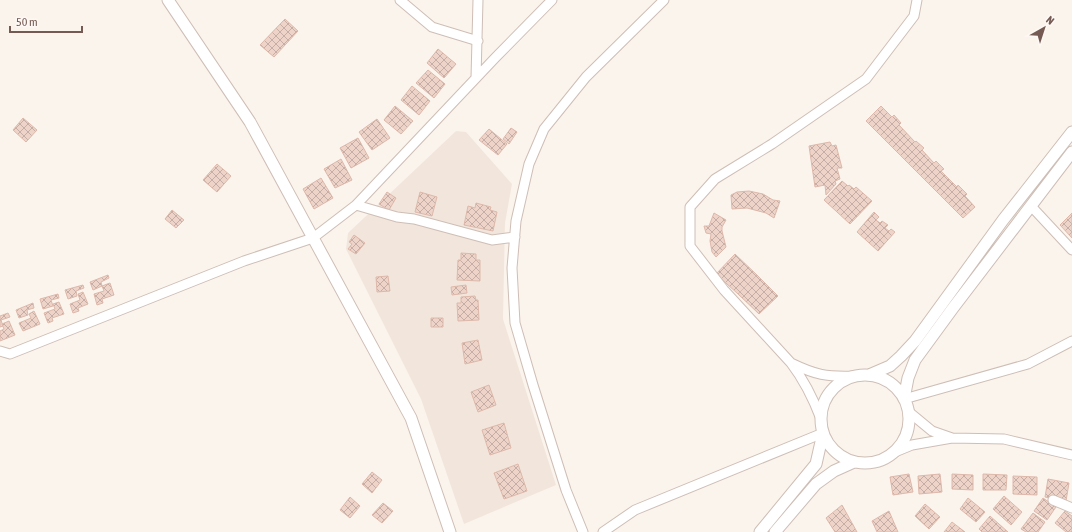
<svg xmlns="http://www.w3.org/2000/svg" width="1072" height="532" font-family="'Asap Condensed',sans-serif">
<defs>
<pattern id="building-cross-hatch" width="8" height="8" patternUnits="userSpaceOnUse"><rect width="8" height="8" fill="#edd3c8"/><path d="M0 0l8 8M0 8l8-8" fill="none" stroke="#c5aea5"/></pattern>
</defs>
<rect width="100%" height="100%" fill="#fbf4ed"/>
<path fill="#f2e6dc" d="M456,131L466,132L512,184L505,223L503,319L556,485L464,524L421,399L346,249L348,233Z"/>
<path fill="url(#building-cross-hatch)" stroke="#deb8aa" d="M285,19L298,31L274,57L260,45Z
M438,49L456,64L444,78L427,63Z
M428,70L445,84L434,98L416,83Z
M412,86L430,101L419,115L401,100Z
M395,106L413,121L401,134L384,120Z
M881,106L892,117L894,115L901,123L899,125L915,142L916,141L924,148L922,150L934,163L936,161L944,169L941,171L957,187L958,185L967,194L965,196L975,207L963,218L866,121Z
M23,118L37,130L26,142L13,130Z
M377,119L390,138L372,150L359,132Z
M511,128L517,132L509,144L503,139Z
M489,129L507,144L498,155L479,140Z
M358,138L369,158L351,168L340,148Z
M830,142L832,146L836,145L842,168H837L840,179L835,181L836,184L826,195L825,185L815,187L809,146Z
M341,159L352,180L335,188L324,169Z
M217,164L231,176L217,192L203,180Z
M321,178L333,198L314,209L303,189Z
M842,181L848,186L849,185L854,189L856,187L872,201L850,224L824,200Z
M749,191L763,194L773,200L780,201L774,218L766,213L747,208L732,209L731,195L737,192Z
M387,192L396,198L389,210L379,204Z
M420,192L437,197L432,216L415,212Z
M476,203L491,207L490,210L497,212L493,231L464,225L468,206L475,208Z
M172,210L184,220L176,228L165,219Z
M874,212L879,217L876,220L880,223L882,221L888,225L885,228L889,231L891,229L895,232L878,251L857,232Z
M714,213L726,220L722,227V231L726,247L716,257L712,252L710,241L711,234L706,233L704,226H709Z
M1072,213V238L1060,225Z
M354,235L365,243L356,254L348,249L352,244L349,242Z
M461,253L476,254V260H480V281L457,280L458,260H461Z
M735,254L757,275L738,294L716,274Z
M108,275L109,278L101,282L102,286L93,290L90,282Z
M757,275L778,296L759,314L738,294Z
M388,276L390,291L377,292L376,277Z
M110,283L114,295L102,299L103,303L97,305L94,294L104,291L102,286Z
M83,285L84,288L76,291L77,296L68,299L65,290Z
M466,285L467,293L452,295L451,287Z
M83,292L88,304L78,308L79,311L73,313L70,304L80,300L78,294Z
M58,294L59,298L51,300L53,306L43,309L40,299Z
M475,296L476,300H478L479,320L458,321L457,303H461V297Z
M59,302L64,314L52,318L53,321L48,323L44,313L55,309L53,304Z
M33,303L34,308L27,310L28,315L19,318L16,310Z
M34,311L40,324L23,331L19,323L31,318L29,314Z
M8,313L10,317L1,320L3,326L0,327V316Z
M431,318H443V327H431Z
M9,321L15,335L0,341V331L4,329L2,324Z
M478,340L482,360L465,364L462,343Z
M489,385L496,405L478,412L471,392Z
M504,423L511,448L490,455L482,430Z
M518,464L527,491L504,499L494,473Z
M372,472L382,480L372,493L362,484Z
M909,474L913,492L893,495L890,477Z
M940,474L942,492L919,494L918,476Z
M952,474L973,475V490L952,489Z
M983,474L1007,475L1006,490H983Z
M1013,476L1037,477V495L1013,494Z
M1048,479L1069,483L1066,501L1045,497Z
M1004,496L1022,512L1011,525L993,509Z
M350,497L360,506L350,518L340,510Z
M968,498L985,512L976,522L960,509Z
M1043,498L1056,507L1047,520L1034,511Z
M383,503L393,511L382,523L372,515Z
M925,504L940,517L929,529L915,516Z
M842,505L857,532H835L826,518Z
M889,511L898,532H877L872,521Z
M1065,511L1072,516V531L1071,532H1066L1055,523Z
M1033,513L1045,522L1038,532H1026L1021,529Z
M990,516L1008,532H982L979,529Z
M952,522L965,532H944Z"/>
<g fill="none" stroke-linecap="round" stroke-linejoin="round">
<g stroke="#cebeb6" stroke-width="11">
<path id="minor" d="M400,0L432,27L478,41
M476,78L478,0
M356,205L397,217L414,219L492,240L515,237
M1031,206L1072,250
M0,351L10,354L244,261L313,238L356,205L495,58L552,0
M791,363L724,290L690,246V207L715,179L772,144L866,79L914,16L917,0
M904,399L1028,364L1072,341
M821,419C813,398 804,380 791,363C816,375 826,377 854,376
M952,438L1004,439L1072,455
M895,452L912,445L952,438L932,431L909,412
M1053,500L1072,508
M583,532L566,490L533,385L515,323L512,268L516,221L529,164L544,129L586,77L664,0
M603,532L635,510L823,433"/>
</g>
<g stroke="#cebeb6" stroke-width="13">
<path id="tertiary" d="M168,0L250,122L411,418L450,532
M869,375L890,366L901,356L915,341L1003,220L1072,132
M821 419a44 44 0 1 1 88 0a44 44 0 1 1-88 0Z
M904,399L908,378L915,360L953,308L1072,152
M760,532L816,464L823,433
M775,532L816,484L834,471L854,462"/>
</g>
<use href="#minor" stroke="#fff" stroke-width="9"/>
<use href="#tertiary" stroke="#fff" stroke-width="11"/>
</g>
<g transform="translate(1044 28) rotate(39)" stroke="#fdf8f4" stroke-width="3" paint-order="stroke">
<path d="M0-3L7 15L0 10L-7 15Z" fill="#745a52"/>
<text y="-6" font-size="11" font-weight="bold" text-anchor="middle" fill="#745a52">N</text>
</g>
<path d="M10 26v6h72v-6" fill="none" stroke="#745a52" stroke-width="2"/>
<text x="16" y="26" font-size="12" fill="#745a52" stroke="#fdf8f4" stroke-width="3" paint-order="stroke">50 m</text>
</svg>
